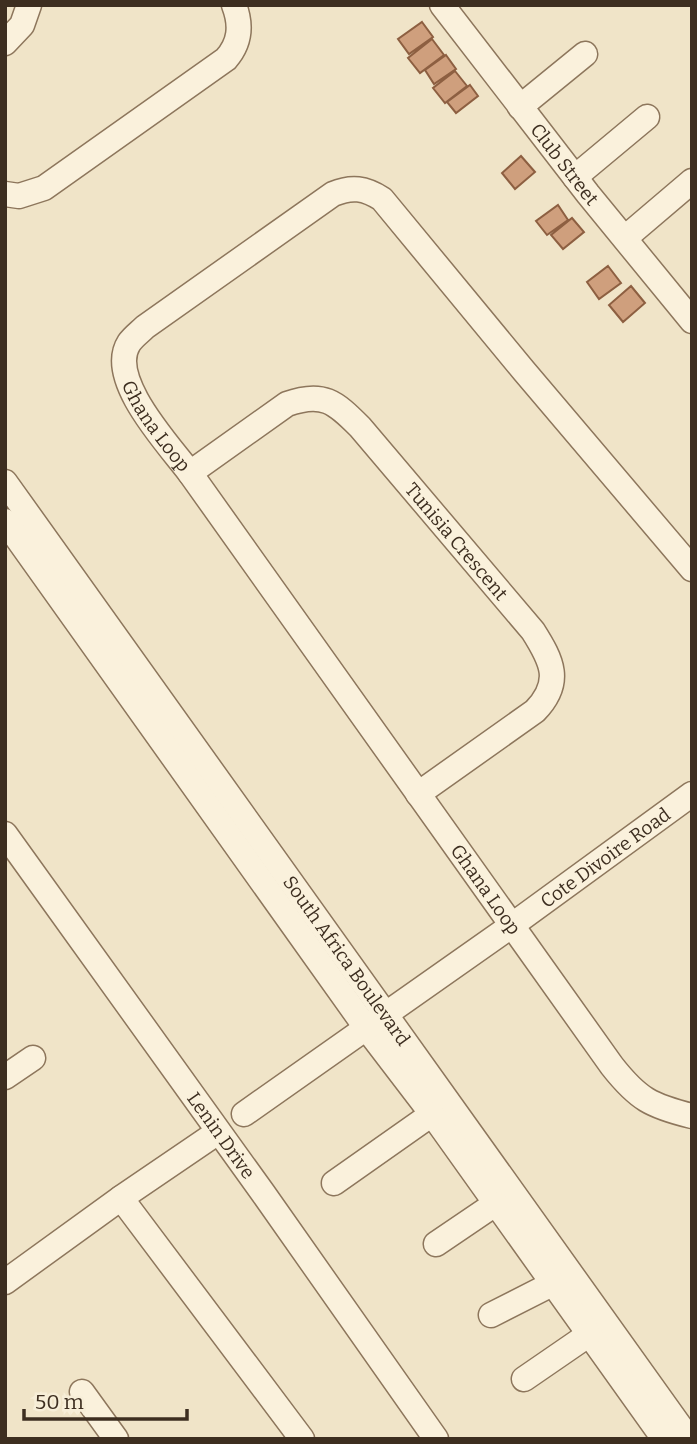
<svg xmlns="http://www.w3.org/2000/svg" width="697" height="1444" font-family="Bitter,serif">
<rect width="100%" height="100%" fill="#f0e4c8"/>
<path fill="#cf9f7d" stroke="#8d5f41" stroke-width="2" d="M422,22L433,37L409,54L398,39Z
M432,39L444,55L420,73L408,58Z
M446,55L456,69L434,84L425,70Z
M455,71L467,86L445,103L433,88Z
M470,85L478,96L456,113L447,102Z
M521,156L535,172L515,189L502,173Z
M558,205L568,220L547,235L536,221Z
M572,218L584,232L563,249L551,235Z
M608,266L621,283L599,299L587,282Z
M631,286L645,303L623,322L609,305Z"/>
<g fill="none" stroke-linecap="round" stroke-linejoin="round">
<g stroke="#8d765c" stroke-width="27">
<g id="minor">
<path id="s1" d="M442,5L588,194L692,321"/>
<path d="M5,43L22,25L29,5"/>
<path d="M520,107L585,54"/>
<path d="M575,177L647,117"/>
<path d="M5,194L19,196L44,188L226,59C240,43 242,26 234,5"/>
<path d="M625,238L692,181"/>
<path id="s2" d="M190,473L287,404C323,391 335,402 360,427L533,631C552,661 563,682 535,711L418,794"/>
<path id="s3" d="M5,482L689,1439"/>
<path d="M5,521L367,1029L432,1114L664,1439"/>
<path id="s4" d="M692,569L524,371L382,199C365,188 352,186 333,194L145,327C140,332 133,337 129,343C106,379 170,446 190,473L612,1066C638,1099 651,1106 692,1116"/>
<path id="s5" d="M5,834L263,1193L436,1439"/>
<path d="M5,1077L33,1058"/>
<path id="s6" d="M244,1114L511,926L692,794"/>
<path d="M334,1183L432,1114"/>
<path d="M121,1198L302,1439"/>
<path d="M436,1244L495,1204"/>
<path d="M5,1282L121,1198L218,1132"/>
<path d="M491,1315L552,1284"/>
<path d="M524,1379L588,1335"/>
<path d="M82,1392L116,1439"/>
</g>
</g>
<use href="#minor" stroke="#faf1dc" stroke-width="24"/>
</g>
<g text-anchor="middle" stroke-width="6" stroke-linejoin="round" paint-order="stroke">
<g font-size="19" fill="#3d2e20" stroke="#f7eed8">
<text dy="7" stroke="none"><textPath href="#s1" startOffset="201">Club Street</textPath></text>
<text dy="7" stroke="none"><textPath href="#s4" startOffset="880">Ghana Loop</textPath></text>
<text dy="7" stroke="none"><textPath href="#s2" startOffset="352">Tunisia Crescent</textPath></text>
<text dy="7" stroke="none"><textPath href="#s6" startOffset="443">Cote Divoire Road</textPath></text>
<text dy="7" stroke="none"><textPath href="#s4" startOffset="1449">Ghana Loop</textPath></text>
<text dy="7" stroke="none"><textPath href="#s3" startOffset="588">South Africa Boulevard</textPath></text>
<text dy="7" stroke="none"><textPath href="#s5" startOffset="371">Lenin Drive</textPath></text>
</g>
</g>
<rect width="697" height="1444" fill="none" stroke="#3d2e20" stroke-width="14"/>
<path d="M24 1409v10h163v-10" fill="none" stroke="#3d2e20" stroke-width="3.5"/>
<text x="35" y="1409" font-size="21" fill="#3d2e20" stroke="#f7eed8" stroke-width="5" paint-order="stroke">50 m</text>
</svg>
